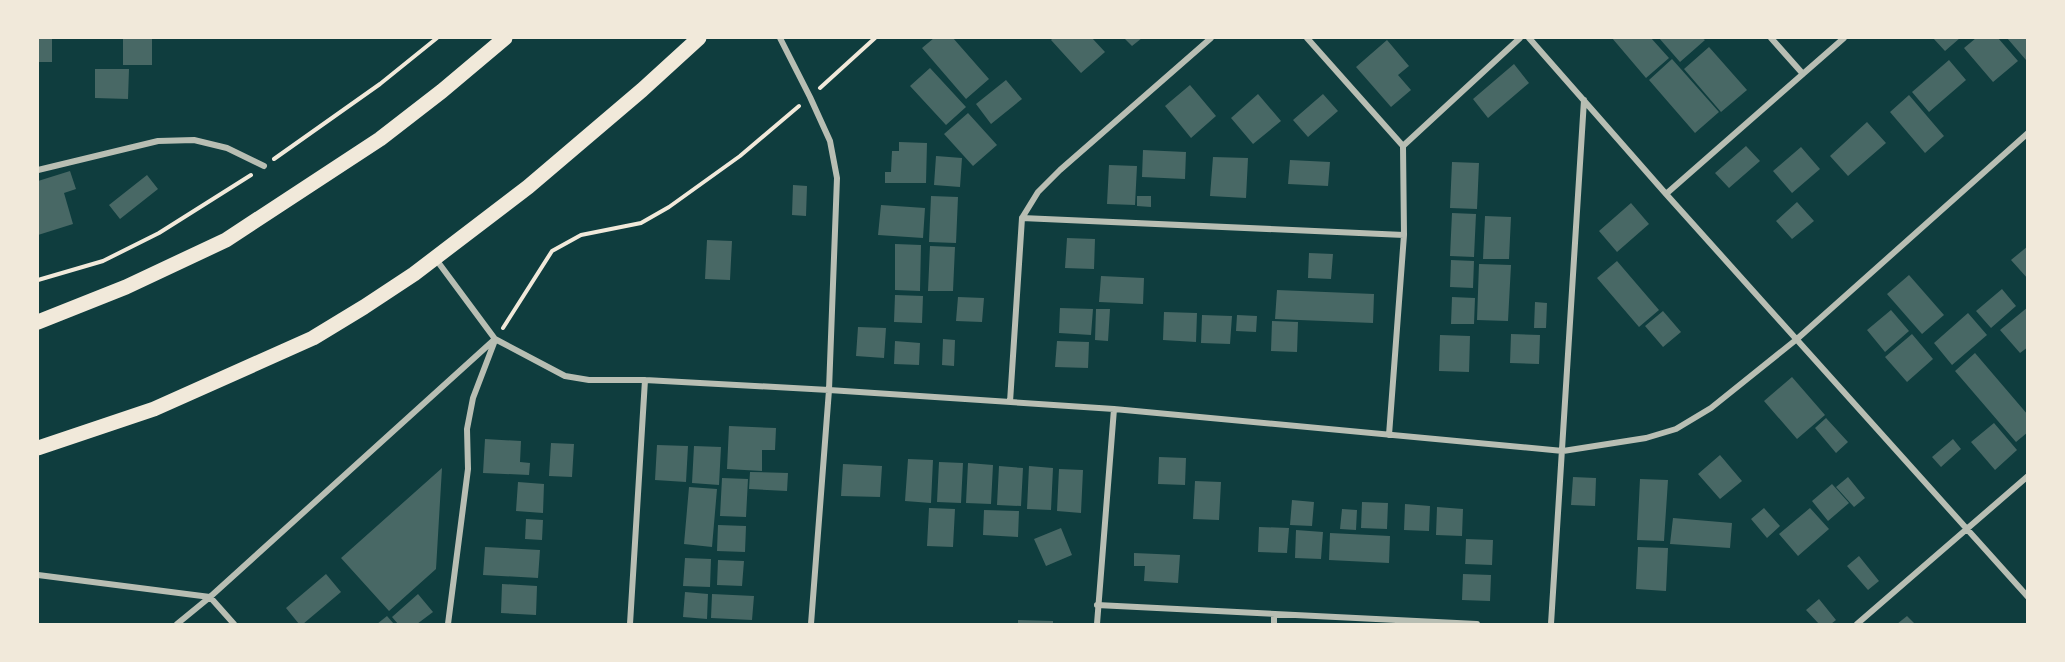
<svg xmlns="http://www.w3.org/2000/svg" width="2065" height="662" font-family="Commissioner,sans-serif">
<rect width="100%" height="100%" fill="#0f3d3e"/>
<path fill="#486865" d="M38,38H52V62H38Z
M123,38H152V65H123Z
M934,38H953L989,79L966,99L922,48Z
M1053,38H1092L1105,52L1081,73L1051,40Z
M1124,38H1142L1132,46Z
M1612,38H1651L1669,58L1646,78Z
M1659,38H1702L1705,40L1680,62Z
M1933,38H1960L1945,51Z
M1976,38H1998L2018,61L1993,82L1964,48Z
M2007,38H2028V59L2026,60Z
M1387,40L1409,66L1398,75L1411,90L1391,107L1356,67Z
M1709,47L1747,90L1721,112L1684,69Z
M1672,59L1719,112L1695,133L1649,80Z
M1949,60L1966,80L1929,112L1912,92Z
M1514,64L1529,83L1488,118L1473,99Z
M930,68L966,107L946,125L910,86Z
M95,69H129L128,99L95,98Z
M1006,80L1022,99L991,124L976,104Z
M1190,85L1216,116L1191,138L1165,106Z
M1258,94L1281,121L1253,144L1231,118Z
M1323,94L1338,111L1308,137L1293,120Z
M1909,95L1944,136L1925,153L1890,112Z
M968,113L997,145L973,166L944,134Z
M1867,122L1886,143L1848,176L1830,156Z
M899,142L927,143L926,183H885V172H891L892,151H899Z
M1746,146L1760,161L1729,188L1715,173Z
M1801,147L1820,169L1792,193L1773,171Z
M1143,150L1186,152L1185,179L1142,177Z
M936,156L962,158L960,187L934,185Z
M1213,157L1248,158L1246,198L1210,196Z
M1290,160L1330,162L1328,186L1288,184Z
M1452,162L1479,163L1477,209L1450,208Z
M1109,165L1137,166L1135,205L1107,204Z
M70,171L76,189L64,193L73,224L38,235V181Z
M147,175L158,189L120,219L109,205Z
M793,185L807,186L806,216L792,215Z
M931,196L958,197L956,243L929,242Z
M1137,196H1151V207L1137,206Z
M1797,202L1814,221L1792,239L1776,221Z
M1631,203L1649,224L1617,252L1599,231Z
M881,205L925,208L923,238L878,235Z
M1452,213L1476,214L1474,257L1450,256Z
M1485,216L1511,217L1509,259H1483Z
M1067,238L1095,239L1094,269L1065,268Z
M707,240L732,241L730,280L705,279Z
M895,244L921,245L920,291L895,290Z
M930,246L955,247L953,291H928Z
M2028,246V279L2011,260Z
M1309,253L1333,254L1331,279L1308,278Z
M1451,260L1474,261L1473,288L1450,287Z
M1617,261L1659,310L1639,327L1597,278Z
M1479,264L1511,265L1508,321L1477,320Z
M1909,275L1944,315L1922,334L1887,294Z
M1101,276L1144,278L1143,304L1099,302Z
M2002,289L2016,306L1991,328L1976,311Z
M1277,290L1374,294L1373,323L1275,319Z
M895,295L923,296L922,323L894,322Z
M958,297L984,298L982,322L956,321Z
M1452,297L1475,298L1474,324H1451Z
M1535,302L1547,303L1546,328H1534Z
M2028,307V347L2020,353L2000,330Z
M1060,308L1093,309L1091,335L1059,333Z
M1096,309H1110L1108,341L1095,340Z
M1891,310L1909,331L1885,352L1867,330Z
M1663,311L1681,332L1663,347L1645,326Z
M1164,312L1197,313L1196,342L1163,340Z
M1968,313L1987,335L1952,365L1934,343Z
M1202,315L1232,316L1230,344L1201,343Z
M1237,315L1257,316L1256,332L1236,331Z
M1272,321L1298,322L1297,352L1271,351Z
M858,327L886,328L884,358L856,356Z
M1511,334L1540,335L1539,364L1510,363Z
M1912,334L1933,359L1907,382L1885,357Z
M1440,335L1470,336L1469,372L1439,371Z
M943,339L955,340L954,366L942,365Z
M895,341L920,343L919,365L894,364Z
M1057,341L1089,342L1088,368L1055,367Z
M1975,353L2028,415V432L2016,442L1955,371Z
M1792,377L1825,415L1797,439L1764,401Z
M1826,418L1848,442L1836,453L1815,428Z
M1994,423L2017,450L1995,470L1971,442Z
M729,426L776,428L775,450H762V471L727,469Z
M485,439L521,441L520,462L530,463L529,475L483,473Z
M1953,439L1961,449L1941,467L1932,457Z
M551,443L574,444L572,477L549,476Z
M657,445L688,446L686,482L655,480Z
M694,446L721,447L719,485L692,483Z
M1720,455L1742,481L1720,499L1698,474Z
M1159,457L1186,458L1185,485L1158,484Z
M908,459L933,460L931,503L905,501Z
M939,462L963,463L961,503L937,502Z
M968,463L993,465L991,504L966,503Z
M843,464L882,466L880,497L841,496Z
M999,466L1023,468L1021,506L997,505Z
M1029,466L1053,468L1051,510L1027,509Z
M442,468L436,569L389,611L341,558Z
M1059,469L1083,470L1081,513L1057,511Z
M750,472L788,473L787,491L749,489Z
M1573,477L1596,478L1595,506L1571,505Z
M1848,477L1865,498L1854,507L1836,487Z
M722,478L748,479L746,517L720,516Z
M1640,479L1668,480L1664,541L1637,540Z
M1195,481L1221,482L1219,520L1193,519Z
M518,482L544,484L543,513L516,511Z
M1832,484L1849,503L1828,521L1812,501Z
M689,487L717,489L712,547L684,544Z
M1292,500L1314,502L1312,526L1290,525Z
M1362,502L1388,503L1387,529L1361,528Z
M1405,504L1430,506L1429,531L1404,530Z
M1437,507L1463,509L1462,536L1436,535Z
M929,508L955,509L953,547L927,546Z
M1764,508L1780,526L1767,538L1751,519Z
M1810,508L1829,529L1798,556L1779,534Z
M1342,509L1357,510L1356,530L1340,529Z
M984,510L1019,511L1018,537L983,535Z
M1673,518L1732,523L1730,548L1670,544Z
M526,519L543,520L542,540L525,539Z
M718,525L746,526L745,552L717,551Z
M1259,527L1289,528L1287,553L1258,552Z
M1061,528L1072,555L1046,566L1034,539Z
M1296,530L1323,532L1321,559L1295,558Z
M1330,533L1390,536L1389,563L1329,560Z
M1466,539L1493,540L1492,565L1465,564Z
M485,547L540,550L538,578L483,575Z
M1638,547L1668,548L1666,591L1636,589Z
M1134,553L1180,555L1178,583L1144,581L1145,566H1134Z
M1859,556L1879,581L1868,590L1847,566Z
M685,558L711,559L710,587L683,586Z
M718,560L744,561L742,586L717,585Z
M326,574L341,592L303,624H299L286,608Z
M1463,574L1491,575L1490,601L1462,600Z
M502,584L537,586L536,615L501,613Z
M685,592L708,594L707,619L683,617Z
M418,594L433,612L417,624H398L392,617Z
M712,594L754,596L752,620L711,618Z
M1819,599L1836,620L1831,624H1819L1806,610Z
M387,616L394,624H377Z
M1907,616L1915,624H1897Z
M1018,620L1053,621V624H1018Z"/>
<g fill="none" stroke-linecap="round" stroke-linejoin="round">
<path stroke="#f1e9da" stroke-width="4" d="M820,88L875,38
M274,159L380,84L437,38
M38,280L103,261L159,233L251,175
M503,328L552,251L581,235L641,223L669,207L740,156L799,106"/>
<path stroke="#b8beb3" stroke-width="6" d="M780,38L810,97L830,141L837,178L829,390L811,624
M1307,38L1403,146
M1529,38L1666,194L2028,597
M1771,38L1803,74
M38,170L158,141L194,140L227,148L264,166
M1666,194L1844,38
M1022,218L1404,235
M435,258L495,339L565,376L589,380H645L829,390L1114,409L1563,451L1646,438L1676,429L1711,408L1797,339L2028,133
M1010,402L1022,218L1038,192L1060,170L1211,38
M1389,435L1404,235L1403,146L1520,38
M38,575L210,597L234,624
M1097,605L1477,624
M177,624L210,597L495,339
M448,624L468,469L467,429L473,398L494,343
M630,624L645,380
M1097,624L1114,409
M1274,624V614
M1551,624L1584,100
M1857,624L2028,476"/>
<path stroke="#f1e9da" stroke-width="15" d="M38,322L126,287L226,240L380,139L442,91L505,38
M38,448L154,409L313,338L364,307L414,274L528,187L642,90L699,38"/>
</g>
<rect width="2065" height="662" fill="none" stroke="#f1e9da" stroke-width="78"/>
</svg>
